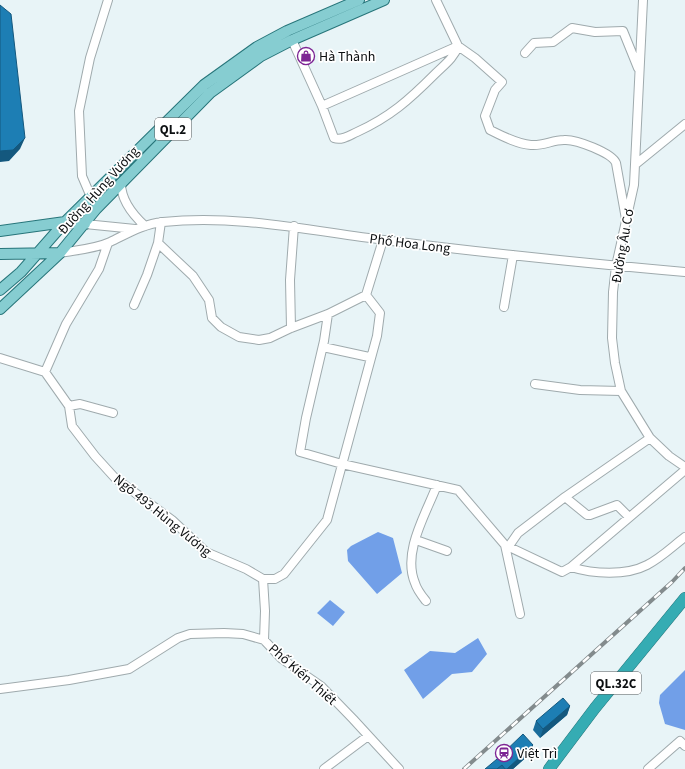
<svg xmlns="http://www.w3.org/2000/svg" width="685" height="769" font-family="'Source Sans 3',sans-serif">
<rect width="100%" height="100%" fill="#e8f4f7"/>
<path fill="#719fe8" d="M378,532L393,538L402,573L377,594L348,561L347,550L351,546Z
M330,600L345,612L333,626L317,613Z
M478,638L487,654L472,672L452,674L423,699L404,670L430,651L455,653Z
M685,670V730L665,724L659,703L660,695Z"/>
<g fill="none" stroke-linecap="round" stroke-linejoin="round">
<g stroke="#9faaad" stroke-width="10">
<path id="minor" d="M643,0L634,185L616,266L613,292L612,338L615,363L621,391L650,438L669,456L685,467
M292,40L322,106L458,46L475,58L502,82L495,90L485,116L490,130C502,136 517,144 531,145C544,146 552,140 564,140C576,139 612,153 616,163L626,219
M525,53L534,43L553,42L572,28L595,32L623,31L638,68
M322,106L334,138C342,141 350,135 357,132C390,117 409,100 435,74C444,65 454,58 458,46L436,0
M636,164L685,124
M121,183C121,200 133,215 145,226
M91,197L82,176L79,111L90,58L108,0
M161,222L158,243L193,276L209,300L212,318L221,327L239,337L259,340L270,338L291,328L328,314L366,295L383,240
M85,224L135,229
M60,253C76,250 95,249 110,242C127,234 143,224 163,222C237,214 311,231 384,240C484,253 585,263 685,272
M134,305L147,275L158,243
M504,307L513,255
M328,314L324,341L306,418L300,452L342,464L458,490L505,545L562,572L571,567L685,470
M291,328L290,280L294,226
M323,347L369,357
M0,358L45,372L69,406L72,426L95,456L115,478L172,520L206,552L246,569L263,579H275L284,574L327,520L377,336L380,313L366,295
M45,372L66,324L99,269L108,243
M535,384L580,390L621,391
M69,406L80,404L113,413
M565,497L587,515H590L617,505L629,517
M416,540L447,551
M505,545L520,614
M509,546L518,533L565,497L650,438
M571,567C593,574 626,576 647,565C661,558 673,546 685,537
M263,579L265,611L264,640
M426,601C422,596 417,590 415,583C402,552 426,514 437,485
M0,689L69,680L129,669L178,638L190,634L224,633L243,634L264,640L282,659L321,686L353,719L399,769
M324,769L368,736
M648,769L680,741L685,746"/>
</g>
<g stroke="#27757a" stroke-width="12">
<path id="major" d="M0,231L65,222L85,224
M0,254L60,253
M0,290L21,272L65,222L204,85L257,47L287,31L359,0
M0,309L60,253L96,209L210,93L261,56L292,40L384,0"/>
</g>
<g stroke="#27757a" stroke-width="12">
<path id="highway" d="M549,769L595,708L685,598"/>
</g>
<use href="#minor" stroke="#fff" stroke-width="8"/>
<use href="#major" stroke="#86cdd1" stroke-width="10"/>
<use href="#highway" stroke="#35acb3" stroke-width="11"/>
<g stroke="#838b8d" stroke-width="4">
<path id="rail" d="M464,769L672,582L685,568"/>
</g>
<use href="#rail" stroke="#fff" stroke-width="2.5" stroke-dasharray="8" stroke-linecap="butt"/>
</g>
<path fill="#196c9b" d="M570,706L567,715L540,738L533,730L536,721Z
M533,745L530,754L513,769H485Z"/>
<path fill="#14587e" d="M25,138L20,149L9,161L0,162V151Z
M570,706L567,715L540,738L543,729Z
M533,745L530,754L513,769H507Z"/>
<path fill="#1d7eb4" stroke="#14587e" d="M0,5L11,14L25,138L13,150L0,151Z
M563,698L570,706L543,729L536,721Z
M523,734L533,745L507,769H505L502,765L497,769H485L497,759Z"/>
<defs>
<g id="shop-ring" transform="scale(0.9)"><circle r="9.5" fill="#fff" stroke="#7d2594" stroke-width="1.5"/><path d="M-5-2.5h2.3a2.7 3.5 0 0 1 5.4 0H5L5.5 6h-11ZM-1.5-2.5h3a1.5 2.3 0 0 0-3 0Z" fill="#7d2594"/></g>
<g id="station-ring" transform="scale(0.9)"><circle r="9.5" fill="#fff" stroke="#7d2594" stroke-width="1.5"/><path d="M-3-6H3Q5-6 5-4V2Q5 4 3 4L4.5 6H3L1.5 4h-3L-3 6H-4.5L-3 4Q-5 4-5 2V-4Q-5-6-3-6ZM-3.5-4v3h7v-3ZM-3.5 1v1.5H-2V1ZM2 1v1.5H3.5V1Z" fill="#7d2594"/></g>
</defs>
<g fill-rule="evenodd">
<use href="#shop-ring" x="306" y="56"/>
<use href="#station-ring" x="504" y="753"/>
</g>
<g text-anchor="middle" stroke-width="3.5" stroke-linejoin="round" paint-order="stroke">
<g fill="#fff" stroke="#555758" stroke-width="1">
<rect x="155" y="118" width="36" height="22" rx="3"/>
<rect x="591" y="672" width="50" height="22" rx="3"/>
</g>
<g font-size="13" font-weight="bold" fill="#0c0f11">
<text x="173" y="134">QL.2</text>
<text x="616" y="688">QL.32C</text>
</g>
<g font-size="14" fill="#0c0f11" stroke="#fff" text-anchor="start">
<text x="319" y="61">Hà Thành</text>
<text x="517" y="758">Việt Trì</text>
</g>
<g font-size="14" fill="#0c0f11" stroke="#fff">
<text transform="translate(98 190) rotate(-48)" y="5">Đường Hùng Vương</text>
<text transform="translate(410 243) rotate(7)" y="5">Phố Hoa Long</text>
<text transform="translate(622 246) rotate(-80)" y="5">Đường Âu Cơ</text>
<text transform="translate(163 515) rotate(39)" y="5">Ngõ 493 Hùng Vương</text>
<text transform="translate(303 674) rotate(41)" y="5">Phố Kiến Thiết</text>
</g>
</g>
</svg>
